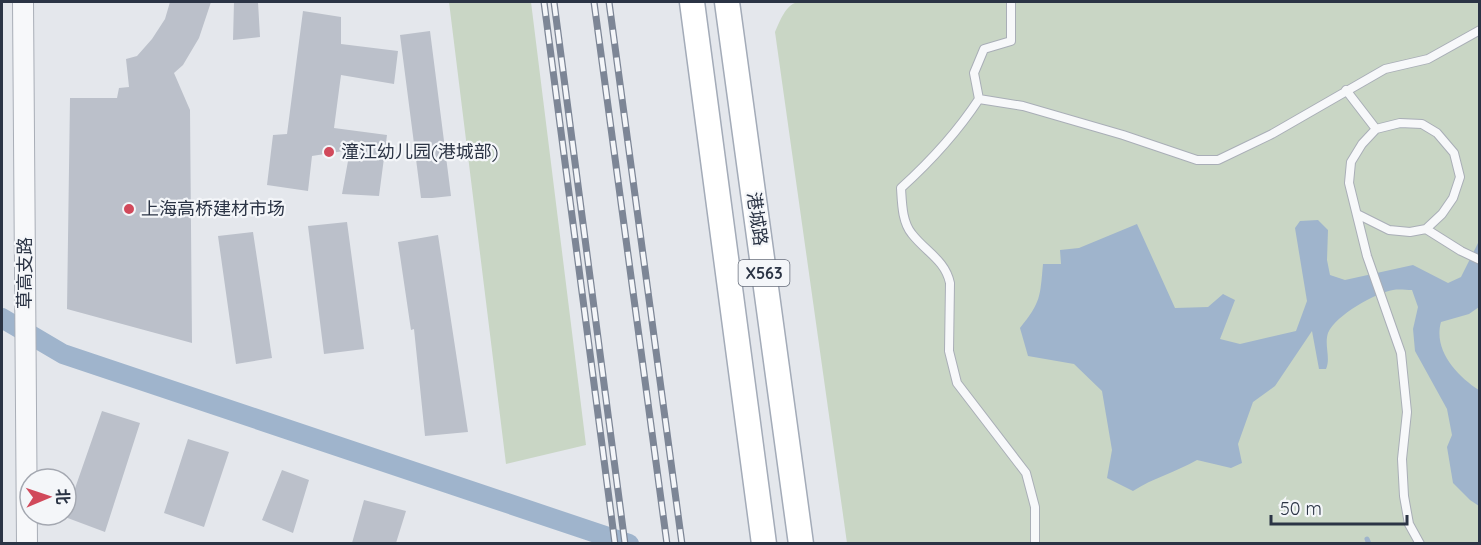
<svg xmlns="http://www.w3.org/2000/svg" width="1481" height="545" font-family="Quicksand,'Noto Sans SC',sans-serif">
<rect width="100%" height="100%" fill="#e4e7ec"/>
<path fill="#c9d6c5" d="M449,2H531L586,445L506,464Z
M797,2H1479V543H847L775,32C780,21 785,6 797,2Z"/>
<path fill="#9fb4cc" d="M1318,220L1328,230L1327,260L1330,275L1345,280L1413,265L1448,283L1461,277L1479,241V307L1469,314L1441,322C1433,350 1457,376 1479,390V506L1470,500L1453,483L1447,447L1452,435L1447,409L1415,351L1413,329L1418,307L1412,290C1406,290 1399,289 1393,290C1375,293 1336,315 1328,333C1324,345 1331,358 1326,369H1319L1312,331L1275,386L1253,402L1238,444L1242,463L1231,468L1197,460C1176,472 1153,478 1133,491L1107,478L1112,450L1102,391L1074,364L1028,356L1020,328C1041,302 1040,297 1043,264H1061L1060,250L1079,248L1137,224L1175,308L1208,307L1223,294L1235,300L1220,339L1240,344L1296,331L1307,301L1295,228L1300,221Z"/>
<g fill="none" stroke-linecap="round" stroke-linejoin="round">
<path stroke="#9fb4cc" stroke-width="5" d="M1367,539L1369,544"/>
<path stroke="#9fb4cc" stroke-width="20" d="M2,318L63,354L629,544"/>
</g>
<path fill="#bbc0ca" d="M170,2H211L199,38L183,65L174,73L190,110L192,343L67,309L70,98H117L119,88L129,87L126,59L137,56L152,39L165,19Z
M234,2H258L260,37L233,40Z
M303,11L341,17V44L398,51L394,84L341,75L334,128L387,135L379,196L342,194L350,150L312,156L308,191L267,185L273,135L287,134Z
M430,31L451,196L432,198H421L400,35Z
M347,222L364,349L324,354L308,226Z
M253,232L272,358L236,364L218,236Z
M438,235L468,432L425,436L414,329L411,330L398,242Z
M102,411L140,423L105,532L65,517Z
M188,439L229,452L204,527L164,513Z
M282,470L309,480L293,533L262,520Z
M364,500L406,511L396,543H352Z"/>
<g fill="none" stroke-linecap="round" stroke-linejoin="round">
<g stroke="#a9aeb7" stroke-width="10">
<path id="service" d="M1346,90L1376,129
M979,99L974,73L984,49L1011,41V2
M1357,214L1389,230L1410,232L1426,229L1442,214L1453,198L1460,177L1454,153L1437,133L1422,124L1400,123L1376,129L1362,144L1351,162L1349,183L1367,256L1401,353L1407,412L1402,459L1404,496L1409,524L1420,544
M1426,229L1461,251L1480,260
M1035,544V507L1026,473L957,383L949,351L950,283C945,260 926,252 912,234C902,222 902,203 901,188C932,160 956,134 979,99L1023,106L1123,135L1197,160H1218L1272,134L1385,69L1428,59L1480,30"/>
</g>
<g stroke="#a9aeb7" stroke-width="22">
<path id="tertiary" d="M23,2L27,544"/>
</g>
<g stroke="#a3abb8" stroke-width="27">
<path id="primary" d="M692,2L764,544
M727,2L801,544"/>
</g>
<use href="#service" stroke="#f7f8fa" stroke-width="8"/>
<use href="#tertiary" stroke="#f7f8fa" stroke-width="20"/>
<use href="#primary" stroke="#fff" stroke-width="24"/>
<g stroke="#7d8696" stroke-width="7">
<path id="rail" d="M544,2L615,544
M554,2L625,544
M594,2L667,544
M609,2L682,544"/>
</g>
<use href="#rail" stroke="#f4f6f9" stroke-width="4.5" stroke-dasharray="14" stroke-linecap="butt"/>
</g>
<g fill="#d1495b" stroke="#f4f6f9" stroke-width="2">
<circle cx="329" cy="152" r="6"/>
<circle cx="129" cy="209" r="6"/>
</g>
<g text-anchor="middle" stroke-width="4.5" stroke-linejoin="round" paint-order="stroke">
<rect fill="#f4f6f9" stroke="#676e7b" stroke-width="1.5" x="738.5" y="260" width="51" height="26" rx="4.5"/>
<g font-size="16" font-weight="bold" fill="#2b3445">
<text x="764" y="279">X563</text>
</g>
<g font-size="18" fill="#2b3445" stroke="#f4f6f9" text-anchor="start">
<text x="341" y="158">潼江幼儿园(港城部)</text>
<text x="141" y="215">上海高桥建材市场</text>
</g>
<g font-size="18" fill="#2b3445" stroke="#f4f6f9">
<text transform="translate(757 219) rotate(82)" y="6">港城路</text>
<text transform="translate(25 273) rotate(-90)" y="6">草高支路</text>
</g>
</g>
<rect width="1481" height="545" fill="none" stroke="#2b3445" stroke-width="6"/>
<g transform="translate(48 497) rotate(88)"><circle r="28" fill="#f4f6f9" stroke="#a4a8b1" stroke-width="1.5"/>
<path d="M0-4.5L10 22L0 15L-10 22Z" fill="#d1495b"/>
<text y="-9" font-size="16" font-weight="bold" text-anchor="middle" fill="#2b3445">北</text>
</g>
<path d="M1271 515v9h136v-9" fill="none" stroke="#2b3445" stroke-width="3"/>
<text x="1280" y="515" font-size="18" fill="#2b3445" stroke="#f4f6f9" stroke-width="4.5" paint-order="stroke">50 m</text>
</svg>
